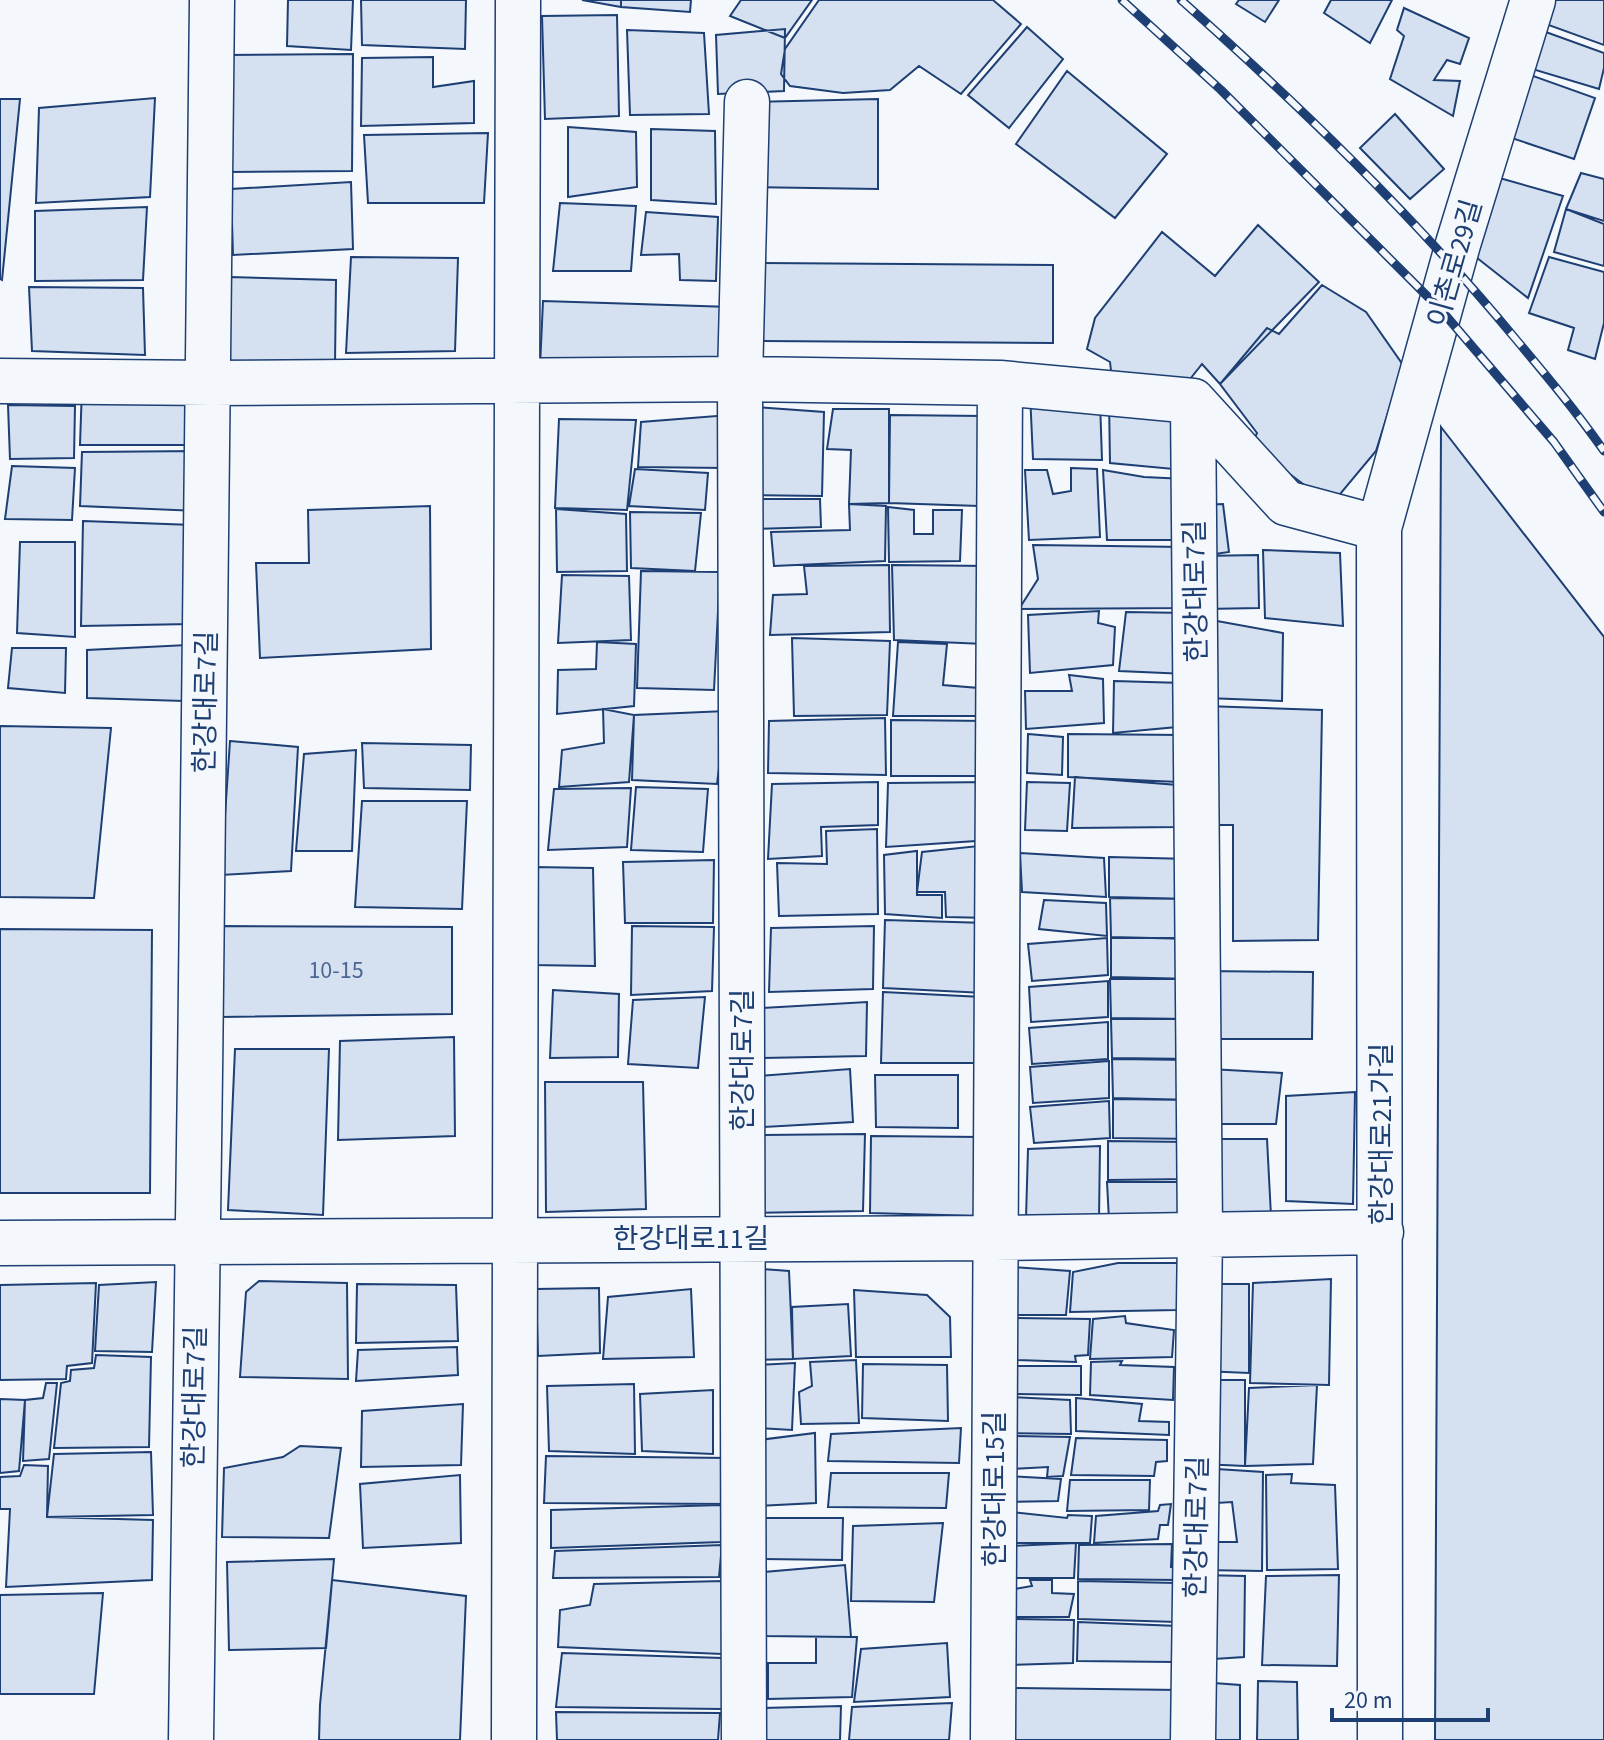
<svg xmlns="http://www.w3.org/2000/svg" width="1604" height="1740" font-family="'Source Sans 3','Noto Sans KR',sans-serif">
<rect width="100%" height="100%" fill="#f4f7fb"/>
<path fill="#d5e0f0" stroke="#1d3f73" stroke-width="2" d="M288,0H353L351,50L287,46Z
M361,0H466L465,49L362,45Z
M582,0H621V7Z
M621,0H691L690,12L621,7Z
M741,0H812L785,38L730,16Z
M819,0H993L1021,24L961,94L919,66L890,90L843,93L790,86L781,74L785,49Z
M1239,0H1279L1265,22L1236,4Z
M1331,0H1392L1370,43L1324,13Z
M1553,0H1604V45L1543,23Z
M1404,8L1469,38L1460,64L1447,60L1434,80L1460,81L1453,116L1390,79L1404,36L1397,30Z
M617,15L619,116L545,119L542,16Z
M1027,27L1063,59L1009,128L968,95Z
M1532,27L1604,53V68L1599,89L1519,65Z
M785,29L784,91L718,94L716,35Z
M627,30L704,33L709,114L630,115Z
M353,54L352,171L229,172L225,55Z
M433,57V87L474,81V123L361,126L362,58Z
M1067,71L1167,154L1115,218L1016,144Z
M1519,71L1595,98L1574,159L1500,134Z
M155,98L150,197L36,203L39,108Z
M0,99H20L2,280L0,279Z
M878,99V189L753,187L747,102Z
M1395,114L1444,169L1410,199L1360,148Z
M568,127L636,132L637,187L568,197Z
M651,129L715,131L716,204L651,200Z
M488,133L484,203H368L364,135Z
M1581,173L1604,179V221L1566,209Z
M1496,177L1563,196L1528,298L1472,254Z
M351,182L353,249L233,255L231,189Z
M560,203L636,206L631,271H553Z
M147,207L143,280L35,281V211Z
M1566,209L1604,224V266L1554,252Z
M646,212L718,217L716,281L680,280L679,254L641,255Z
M1258,225L1319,282L1220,384L1202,364L1179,393L1113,388L1110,362L1087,349L1095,318L1162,232L1215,276Z
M351,257L458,258L455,351L346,353Z
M1549,257L1604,272V323L1595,359L1568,350L1574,328L1529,313Z
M748,263L1053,265V343L746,341Z
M229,277L336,280L335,365L227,371Z
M1322,285L1366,312L1403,365L1376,451L1331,505L1251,445L1257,433L1220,384L1267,328L1279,334Z
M29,287L143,288L145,355L32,351Z
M543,301L731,307L729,367H540Z
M82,387L200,394L201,445H80Z
M1030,393L1100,401L1102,460L1033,459Z
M1109,400L1186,410L1184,470L1110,463Z
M8,405L75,406L74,458L10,459Z
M756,407L824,412L822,496L753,495Z
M833,409H889V503L849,504L851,450L827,449Z
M729,415L724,468L638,467L641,422Z
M890,415L983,416L979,506L889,503Z
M559,419L636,420L627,510L555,508Z
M1441,427L1604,637V1740H1435Z
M199,451L198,511L80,506L82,452Z
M12,466L75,468L72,520L5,519Z
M1071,468L1097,469L1100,537L1029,540L1025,470H1047L1053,494L1071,491Z
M635,469L708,473L705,510L629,506Z
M1103,470L1144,477L1185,479V540H1107Z
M755,499H820L821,527L754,529Z
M849,504L886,506L885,561L774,566L771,532L850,530Z
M1223,504L1229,552L1201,556L1200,505Z
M430,506L431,649L260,658L256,563H309L308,510Z
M888,507L914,510V534H933V510H962L960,561L889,562Z
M556,509L626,514L627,571L557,572Z
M630,512L701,513L695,571L631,568Z
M83,521L193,525L191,624L81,626Z
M20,542H75V637L17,633Z
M1033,545L1186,547V608L1019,609L1038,579Z
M1263,550L1340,553L1343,626L1265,618Z
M1258,555L1259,608L1205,609L1201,556Z
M889,565L890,632L770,635L773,595L807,594L804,566Z
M892,565L989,566L984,644L894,640Z
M641,571L720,572L714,690L637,688Z
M562,575L629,576L631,640L558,643Z
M1099,611L1098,623L1115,627L1113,665L1030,673L1028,615Z
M1126,612L1188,613L1187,674L1119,671Z
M1206,619L1283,633L1282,701L1206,698Z
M792,638L890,641L887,715L794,716Z
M597,642L636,644L634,706L557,714L558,670L596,669Z
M898,642L947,644L943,685L991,689V716H893Z
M187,645L184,701L87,698V650Z
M12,648H66L65,693L8,688Z
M1069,675L1103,679L1104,723L1026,729L1025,691H1072Z
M1114,681L1183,683L1177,727L1113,733Z
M1205,706L1322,710L1318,940L1233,941V825H1207Z
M603,709L634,715L629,782L559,787L562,750L604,743Z
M726,711L717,784L632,780L634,715Z
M885,718L886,775L768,773L769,721Z
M891,720L990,721L991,776H891Z
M0,726L111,728L94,898L0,897Z
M1028,734L1063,737L1062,775L1027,773Z
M1068,734L1183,735L1178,782L1068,777Z
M230,741L298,747L291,871L221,875Z
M362,743L471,745L470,790L364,788Z
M356,750L352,851H296L304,754Z
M1075,777L1178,785L1179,827L1072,828Z
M878,782V825L821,827L822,856L768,859L772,784Z
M994,782L991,840L886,847L888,783Z
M1027,782L1070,783L1067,831L1025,830Z
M636,787L708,789L703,852L631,850Z
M631,788L627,847L548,850L554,789Z
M362,801H467L462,909L355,907Z
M877,829L878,914L779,916L777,863L827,864L826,831Z
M988,845L989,918L946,917L945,892H917L922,852Z
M917,851V895H942V918L885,914L884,855Z
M1020,853L1104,858L1106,897L1022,892Z
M1109,857L1190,859L1191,899L1109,897Z
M714,860L713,923H625L623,862Z
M533,867L593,868L595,966L532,965Z
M1110,898L1192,899V939L1111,937Z
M1044,900L1106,903L1107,936L1039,929Z
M885,920L987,923L985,993L883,988Z
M221,926L452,927V1014L220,1017Z
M632,926L714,927L712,991L631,995Z
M874,926L873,989L769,992L771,928Z
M0,929L152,930L150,1193H0Z
M1107,938L1108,975L1032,981L1028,944Z
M1111,938H1192L1193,979L1111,977Z
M1203,971L1313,972L1312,1039H1203Z
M1110,979H1192V1019L1111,1018Z
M1108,981V1017L1031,1022L1029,987Z
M553,990L619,994L618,1057L550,1058Z
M883,992L982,997L980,1063H881Z
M705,997L698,1068L628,1064L633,1000Z
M867,1002L866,1056L761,1058V1008Z
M1111,1019H1192L1193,1059L1112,1058Z
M1108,1022V1059L1032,1064L1029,1028Z
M454,1037L455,1136L338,1140L340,1041Z
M235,1049H329L323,1215L228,1210Z
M1112,1059L1194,1060V1100L1113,1098Z
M1109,1061V1098L1033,1103L1030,1067Z
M850,1069L853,1122L764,1127L759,1076Z
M1210,1069L1282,1073L1276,1124H1213Z
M875,1075H958V1128L876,1127Z
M545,1082H643L646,1209L546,1212Z
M1355,1092L1353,1204L1286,1201V1096Z
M1113,1099L1194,1100L1195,1139L1113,1138Z
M1109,1101L1110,1138L1034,1143L1030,1107Z
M865,1134L863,1211L754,1213L752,1135Z
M871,1136L981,1137L979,1216L870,1213Z
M1212,1139H1267L1271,1216L1213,1218Z
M1108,1141L1191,1142L1190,1179L1108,1180Z
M1100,1146L1099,1219L1026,1218L1028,1149Z
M1107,1182H1188L1189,1224L1109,1220Z
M1118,1263H1182L1177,1310L1070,1312L1073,1272Z
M1011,1267L1070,1271L1066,1315H1006Z
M750,1268L789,1271L793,1359L753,1360Z
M1331,1279L1329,1385L1250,1383L1253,1283Z
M259,1281L347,1283L348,1379L240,1377L246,1292Z
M156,1282L152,1352L95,1351L99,1285Z
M96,1283L92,1363L67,1366L66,1379L0,1380V1285Z
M357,1284L456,1285L458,1341L356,1343Z
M1204,1284H1249V1373L1202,1371Z
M599,1288L600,1353L538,1356L536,1289Z
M691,1289L694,1357L603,1359L608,1297Z
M854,1290L927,1295L950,1317L951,1357H856Z
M848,1304L851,1356L793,1359L792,1307Z
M1125,1316L1126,1323L1174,1330L1172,1357L1090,1359L1093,1319Z
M1007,1318L1090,1319L1088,1355L1075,1356L1076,1362L1017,1360V1356L1008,1354Z
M457,1347L458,1375L356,1381L358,1350Z
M96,1355L151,1357L149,1447L54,1448L61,1383L70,1381L71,1370L94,1368Z
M856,1360L859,1423L801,1424L799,1392L812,1386L810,1362Z
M1122,1361L1120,1365L1174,1367L1173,1400L1090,1395L1091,1362Z
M795,1363L792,1430L757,1428V1365Z
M863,1364L947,1365L948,1421L862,1418Z
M1012,1366H1081V1395L1012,1394Z
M1201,1380H1245V1466L1201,1464Z
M46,1383H57L49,1459L23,1461L25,1400L43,1398Z
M634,1384L635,1454L549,1451L547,1386Z
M1317,1385L1313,1464L1245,1466L1249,1388Z
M713,1390V1454L642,1451L640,1394Z
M1012,1397L1070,1400L1071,1434L1005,1433Z
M1076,1398L1142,1404L1139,1421L1169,1422V1435L1076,1431Z
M0,1399L25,1400L19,1471L0,1473Z
M463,1404L461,1465L361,1467L362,1411Z
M961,1428L959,1463L828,1461L831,1434Z
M815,1433L816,1503L758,1506L759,1440Z
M1014,1436L1070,1437L1063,1476L1047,1477L1048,1467L1013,1469Z
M1076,1438L1167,1440V1461L1156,1462L1154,1476L1071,1475Z
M300,1446L341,1448L329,1538L222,1537L224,1468L283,1457Z
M151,1452L153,1515L47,1517L54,1454Z
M546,1456L731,1458L728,1504L544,1503Z
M24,1465L48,1466L47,1517L153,1520L152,1580L6,1587L10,1509H0V1477L20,1476Z
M1201,1468L1263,1472L1262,1571L1201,1570L1200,1542H1237L1232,1502L1200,1504Z
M831,1473H949L946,1508L828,1507Z
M1292,1474L1291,1483L1335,1485L1338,1569L1267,1570L1266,1475Z
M460,1475L461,1543L363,1548L360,1484Z
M1009,1476L1061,1479L1058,1501L1008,1502Z
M1070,1480H1150L1149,1510L1067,1511Z
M1171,1504L1168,1525H1160L1158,1539L1094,1543L1096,1516L1158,1511L1160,1505Z
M721,1505V1542L551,1548V1510Z
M1011,1512L1067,1518L1068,1515L1092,1516L1090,1543H1013Z
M761,1518H843L842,1560L759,1559Z
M943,1523L934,1602L851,1601L853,1526Z
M1076,1543L1074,1578H1008L1009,1546Z
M1172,1544L1171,1567H1181L1179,1580L1078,1579L1079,1545Z
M722,1545L719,1577L553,1578L555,1551Z
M334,1559L326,1648L229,1650L227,1562Z
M845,1565L851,1637L763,1636L764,1572Z
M1200,1575L1245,1576L1244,1657L1199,1660Z
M1339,1575L1337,1666L1262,1665L1266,1576Z
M332,1580L466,1596L460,1740H319L320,1705Z
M1030,1580H1052V1593L1074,1594L1069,1617H1016L1014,1589L1032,1586Z
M724,1581L722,1654L558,1647L560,1610L590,1605L594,1584Z
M1078,1581L1178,1583L1177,1622L1078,1619Z
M103,1593L94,1694H0V1595Z
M1010,1619L1074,1620L1073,1663L1012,1665Z
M1078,1622L1178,1626L1175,1662L1077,1661Z
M816,1637H857L852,1697L768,1699V1663H816Z
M947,1643L950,1697L854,1702L861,1649Z
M562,1653L723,1658L722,1709L556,1707Z
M1258,1681L1297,1682L1298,1740H1257Z
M1200,1682L1240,1685V1740H1198Z
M1007,1688L1181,1690L1180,1740H1007Z
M952,1703L949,1740H849L852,1707Z
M841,1706L840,1740H762L761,1708Z
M556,1712L720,1713L718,1740H557Z"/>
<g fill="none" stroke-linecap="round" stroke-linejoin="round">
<g stroke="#1d3f73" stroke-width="47">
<path id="minor" d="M0,381L211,383L740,379L1000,383L1193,401L1286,503L1379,528
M0,1243L994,1238L1381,1232
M191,1740C197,1160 210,580 212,0
M514,1740C517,1160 514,580 518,0
M744,1740L740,379L747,102
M993,1740L1000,383
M1193,1740L1200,1234L1193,401
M1380,1740L1379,528L1458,244L1533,0"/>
</g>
<use href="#minor" stroke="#f4f7fb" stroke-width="44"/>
<g stroke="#1d3f73" stroke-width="9">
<path id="rail" d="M1122,0L1221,90L1441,310L1554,442L1604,512
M1181,0C1299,105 1413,215 1514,337C1545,374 1576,411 1604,451"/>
</g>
<use href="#rail" stroke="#f4f7fb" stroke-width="6" stroke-dasharray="18" stroke-linecap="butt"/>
</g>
<g text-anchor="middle" stroke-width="6" stroke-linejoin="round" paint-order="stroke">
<g font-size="24" fill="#4b6792">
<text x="336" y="978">10-15</text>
</g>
<g font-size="28" fill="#1d3f73" stroke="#f4f7fb">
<text transform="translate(1454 263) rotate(-74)" y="10">이촌로29길</text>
<text transform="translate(1195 591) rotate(-91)" y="10">한강대로7길</text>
<text transform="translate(205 702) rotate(-89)" y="10">한강대로7길</text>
<text transform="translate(742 1060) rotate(-90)" y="10">한강대로7길</text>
<text transform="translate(1381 1134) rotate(-90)" y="10">한강대로21가길</text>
<text x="691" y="1248">한강대로11길</text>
<text transform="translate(194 1397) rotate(-89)" y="10">한강대로7길</text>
<text transform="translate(994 1489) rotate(-90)" y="10">한강대로15길</text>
<text transform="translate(1196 1527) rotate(-89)" y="10">한강대로7길</text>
</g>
</g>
<path d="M1332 1708v12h156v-12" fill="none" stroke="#1d3f73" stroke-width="4"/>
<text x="1344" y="1708" font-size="24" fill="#1d3f73" stroke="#f4f7fb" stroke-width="6" paint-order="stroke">20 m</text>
</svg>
